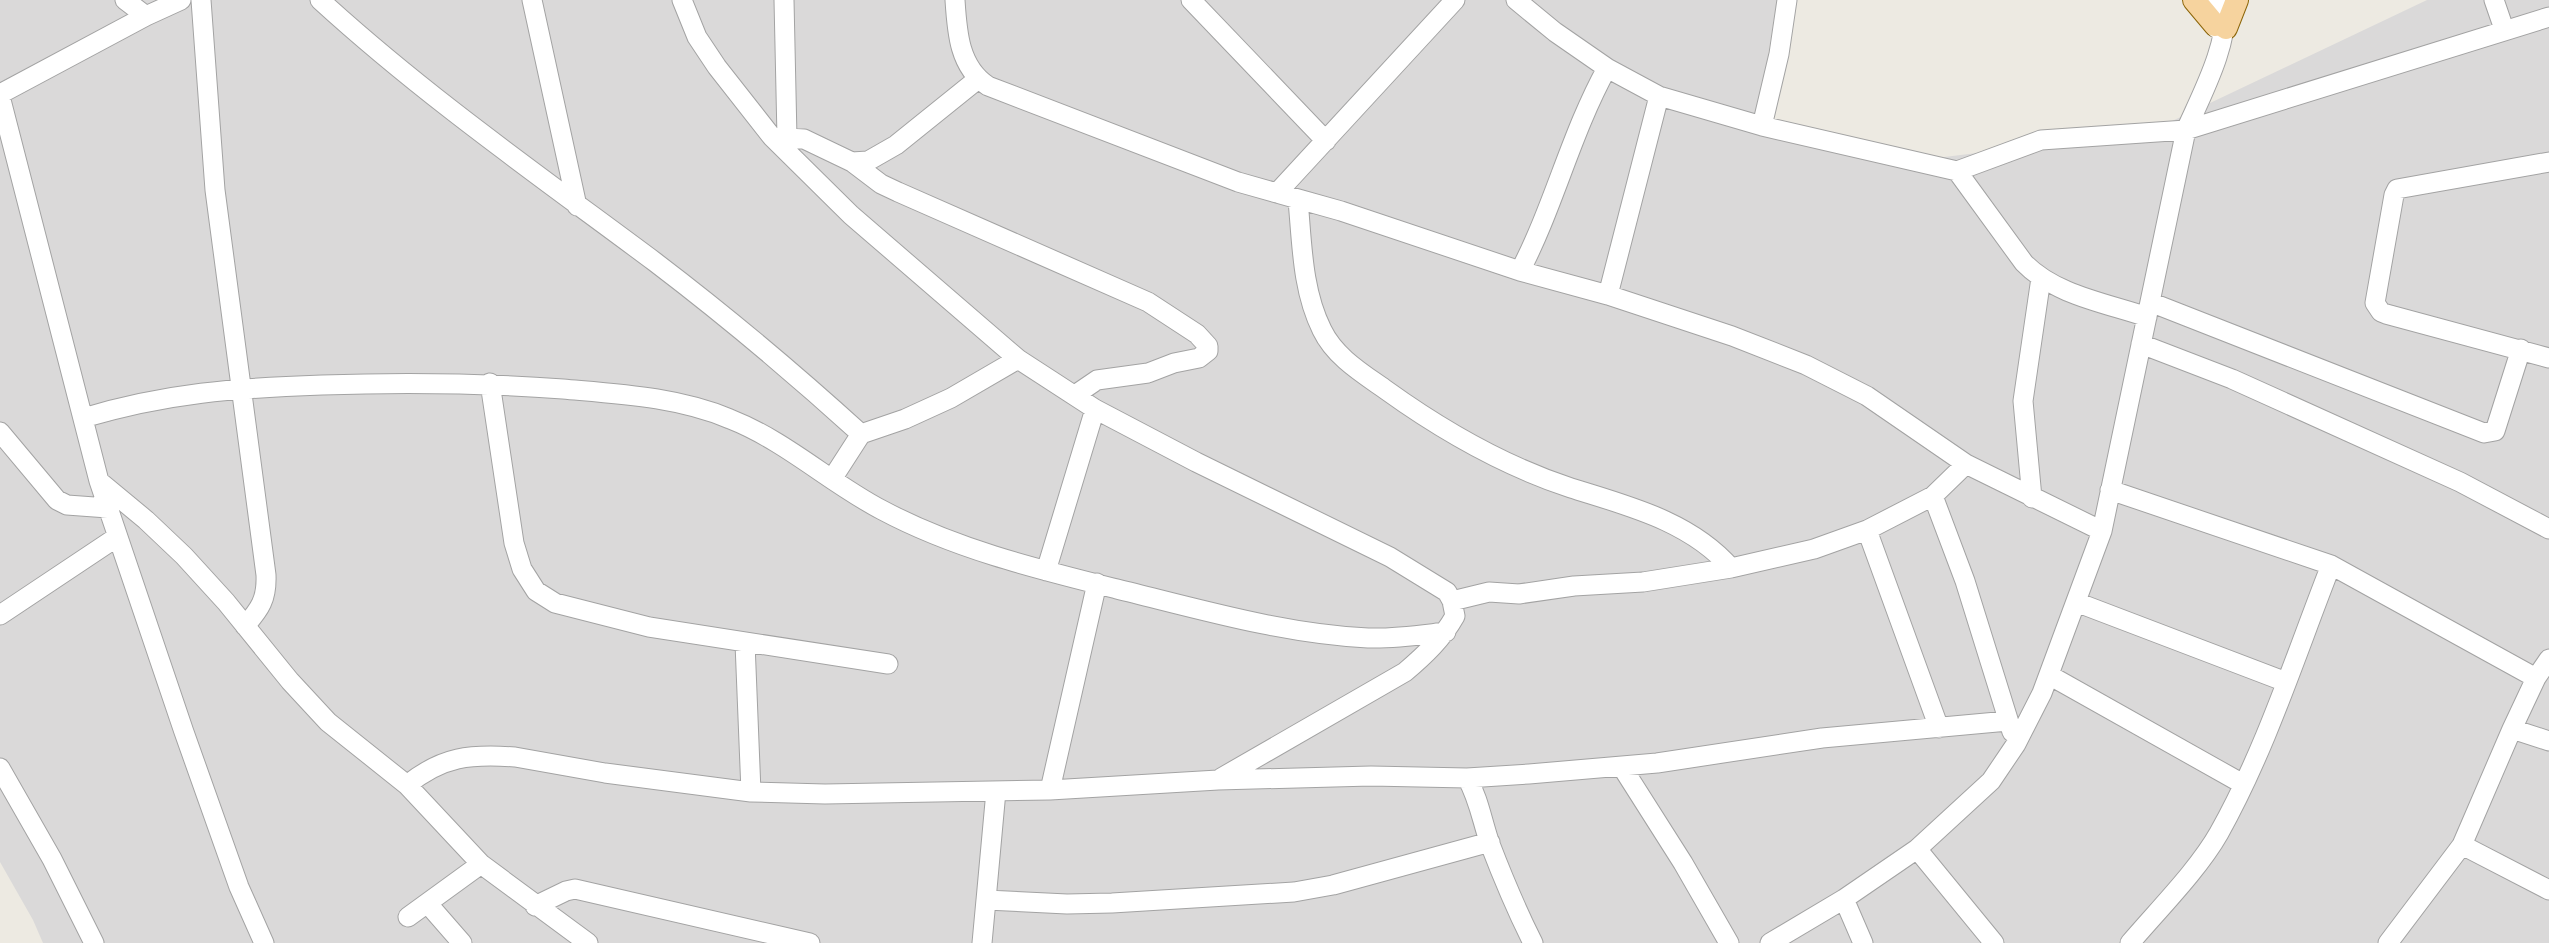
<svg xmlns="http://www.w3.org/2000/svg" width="2549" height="943" font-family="'Archivo Narrow',sans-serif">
<rect width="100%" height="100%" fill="#edeae2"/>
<path fill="#dad9d9" d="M0,0H1777L1756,131L1928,159L2149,132L2427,0H2549V943H43L33,920L0,862Z"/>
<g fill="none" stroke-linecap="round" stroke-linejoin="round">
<g stroke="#a3a3a3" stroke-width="21">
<path id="minor" d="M125,0L146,16
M201,0L215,190L266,575C267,599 260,609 245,626
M320,0C425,96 541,177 655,262C726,316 795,374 861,434
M532,0L577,206
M682,0L697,37L717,67L772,137L851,215L1018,359L1095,409L1196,462L1390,557L1447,592L1452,601L1489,592L1519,594L1574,586L1643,582L1731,568L1814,549L1867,530L1933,496L1966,464
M784,0L787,138
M955,0C957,32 959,67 988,86L1238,182L1341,211L1520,271L1608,295L1732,336L1806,365L1867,396L1966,464L2102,531
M1191,0L1326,141
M1516,0L1555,32L1607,68L1659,96L1762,126L1957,171L2041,140L2186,130L2549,17
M2210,0L2216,28
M2494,0L2504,29
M0,94L146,16L181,0
M0,96L99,481L184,732L239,887L264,943
M1762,126L1779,54L1787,0
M772,137L804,139L852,162L868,161L896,145L978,79
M852,162L881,184L898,192L1148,302L1197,334L1208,346V351L1199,358L1174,363L1148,373L1097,380L1075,395
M2549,162L2397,189L2394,195L2375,303L2381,312L2386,314L2549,358
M1957,171L2024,263C2055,295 2106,303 2147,317
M1277,193L1455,0
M1298,200C1302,243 1302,290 1322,330C1335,357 1362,373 1386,390C1443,431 1504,466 1571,488C1628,506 1690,521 1731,568
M1520,271C1554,206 1571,133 1607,68
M1608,295L1659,96
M2150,302L2484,433L2495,431L2521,349
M2141,344L2232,379L2460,482L2549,529
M490,383L514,543L522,569L536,591L555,603L649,627L888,664
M83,418C167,393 235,388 322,385C403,382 482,383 563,389C619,394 678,397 730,419C786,441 830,483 882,510C955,549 1037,569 1117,589C1199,609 1284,634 1368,638C1394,639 1420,635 1446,632
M0,432L57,500L67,505L108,508
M832,479L861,434L905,419L951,398L1018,359
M99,481L146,520L184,556L226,602L290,681L328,722L407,785L481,864L588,943
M2110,490L2331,565L2536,678
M1933,496L1965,581L2012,732
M2032,498L2023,401L2041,278
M1867,530L1939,728
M1046,571L1095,409
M2076,602L2286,682
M0,615L117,537
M745,643L751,792
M2049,675L2243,784
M2512,729L2549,741
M1622,767L1683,863L1729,943
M0,768L52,859L94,943
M1221,778L1405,672C1425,655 1442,639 1455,616L1452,601
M1467,778C1479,799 1482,821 1490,844C1503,878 1517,911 1533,943
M407,785C443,756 470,754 515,757L605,773L751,792L825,794L1050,790L1218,780L1371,776L1467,778L1529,774L1657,763L1822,738L2008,721
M1050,790L1097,583
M2462,845L2549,890
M1917,849L1994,943
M1844,899L1863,943
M986,900L996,791
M428,904L462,943
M535,906L566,891L575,889L810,943
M408,917L481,864
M982,943L986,900L1067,904L1112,903L1294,892L1333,885L1490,842
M1770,943L1844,899L1917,849L1991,781L2016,744L2042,693L2102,531L2186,130C2203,92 2230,42 2225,0
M2130,943C2158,910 2198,870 2219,833C2266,749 2296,654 2331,565
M2388,943L2462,845L2512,729L2536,678L2549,659"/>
</g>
<g stroke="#8c6508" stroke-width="24">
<path id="major" d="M2194,0L2215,25
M2226,28L2237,0"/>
</g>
<use href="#minor" stroke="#fff" stroke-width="19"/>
<use href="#major" stroke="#f6d39e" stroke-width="22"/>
</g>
</svg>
